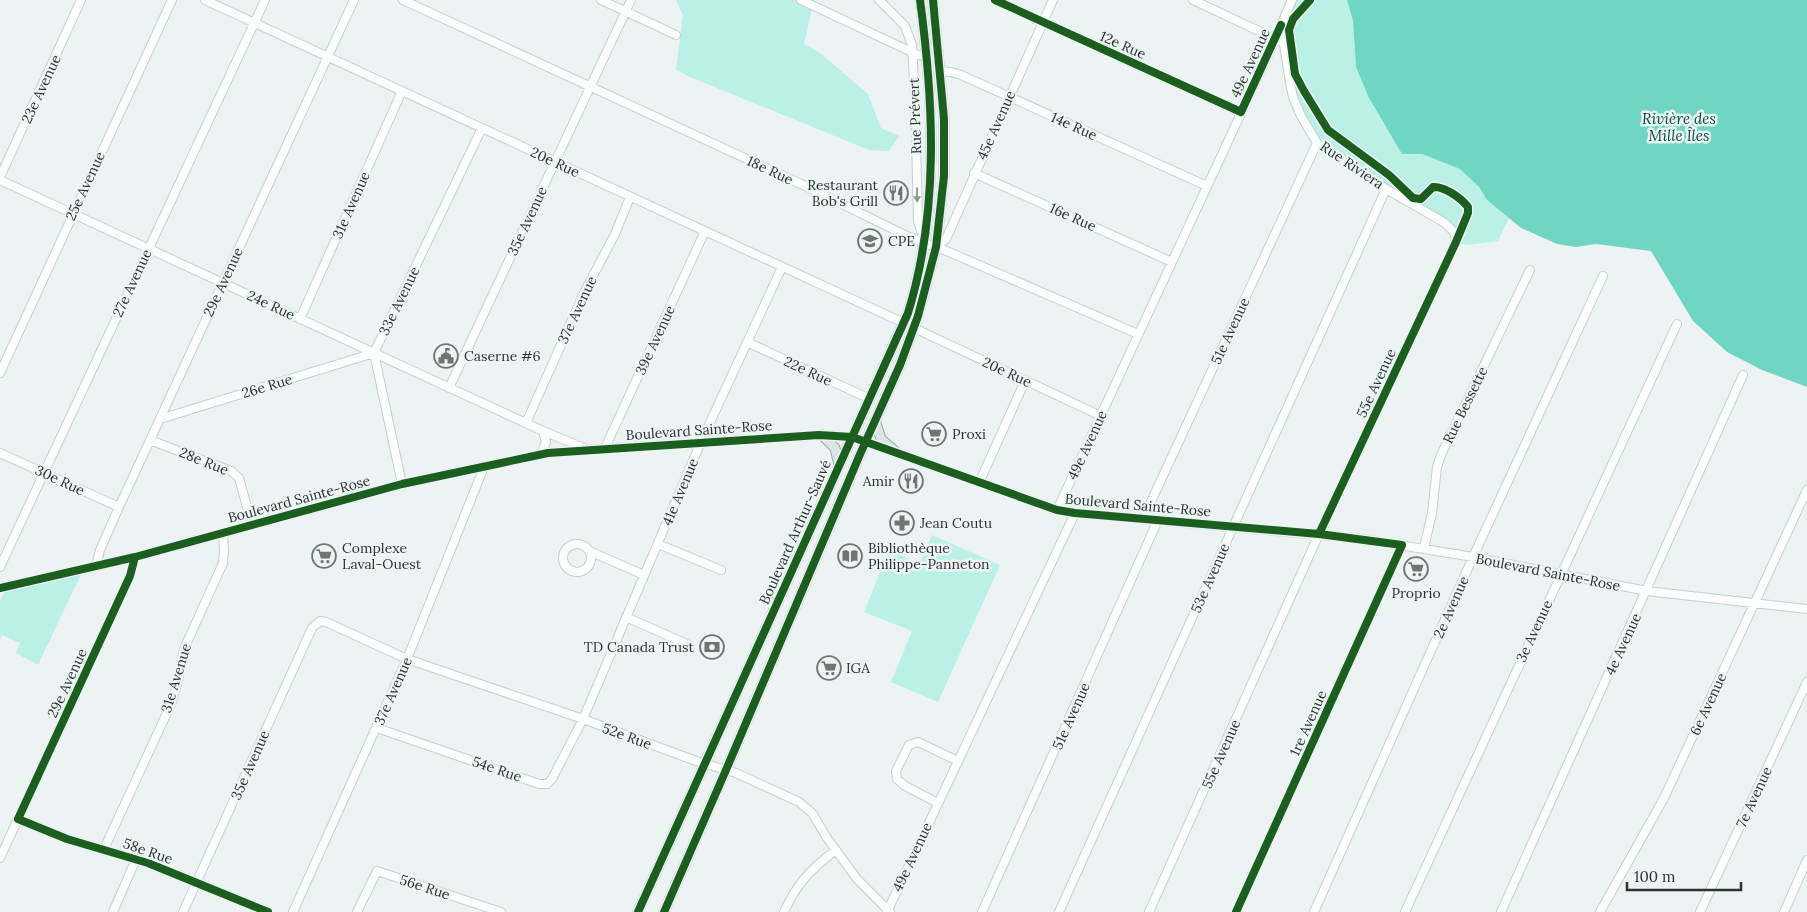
<svg xmlns="http://www.w3.org/2000/svg" width="1807" height="912" font-family="Lora,serif">
<rect width="100%" height="100%" fill="#edf3f2"/>
<path fill="#baf0e5" d="M676,0H814L804,44L819,52L868,94L881,128L899,136L889,151L869,150L690,77L676,70L683,15Z
M1292,0H1347L1353,21L1356,67L1368,96L1422,154L1460,169L1479,187L1487,200L1509,218L1498,241L1466,245L1456,242L1454,232L1317,143L1301,116L1281,25Z
M932,535L1000,565L938,702L891,682L912,631L864,612L889,550L920,564Z
M83,570L38,665L16,653L20,643L2,635L0,640V601L6,588Z"/>
<path fill="#70d6c4" d="M1347,0H1807V387L1762,370L1727,352L1693,321L1651,251L1596,244L1576,247L1557,244L1521,228L1487,200L1479,187L1460,169L1422,154H1402L1368,96L1356,67L1353,21Z"/>
<g fill="none" stroke-linecap="round" stroke-linejoin="round">
<g stroke="#c9cecd" stroke-width="10">
<path id="minor" d="M205,0L904,323
M403,0L801,184L909,237L949,252L1138,334
M601,0L676,35
M801,0L918,55L927,56
M879,0L905,26L912,45L915,98L918,221L924,240
M995,0L1241,112
M1193,0L1280,41
M940,71L951,72L961,75L1207,186
M974,173L1172,262
M0,177L81,0
M0,180L543,431L584,448
M936,247L946,239L1053,0
M300,319L402,91
M914,328L1101,416
M747,342L870,399
M0,373L172,0
M449,388L631,0
M160,419L374,353
M526,423L585,291L615,234L630,197
M150,440L231,471L239,478L252,525
M605,448L705,231
M0,453L119,507
M541,455L546,442L543,431
M979,483L1025,381
M402,484L374,353L482,128
M1057,510L1281,27
M1143,519L1317,143
M658,544L721,570
M563 558a14 14 0 1 1 28 0a14 14 0 1 1-28 0Z
M1424,548L1432,513L1437,467L1441,455L1530,270
M589,551L644,575
M96,566L100,550L119,507L354,0
M0,567L265,0
M0,588L135,557L402,484L548,453L654,445L827,435L852,437L1057,510L1075,513L1363,539L1473,557L1647,591L1807,609
M626,617L689,645
M377,728L539,784H547L552,779L583,719L701,442L782,267
M938,803L905,786L897,779L896,771L909,745L918,742L958,761
M18,819L67,839L148,863L268,912
M104,849L172,702L178,681L184,649L223,563L224,551L223,533
M0,858L130,576L135,557
M113,912L136,859
M183,912L312,628L320,621L326,622L407,659L583,719L696,761L736,773L799,802L812,813L827,838L857,879L890,912
M293,912L407,659L484,467
M357,912L377,871L501,912
M784,912C797,883 811,869 836,850
M887,912L1075,513
M982,912L1158,520
M1059,912L1386,189
M1149,912L1319,534L1456,242L1454,232L1445,223L1386,189L1317,143L1301,116L1293,97L1290,83L1281,25L1292,0
M1236,912L1402,545
M1314,912L1473,557L1603,276
M1405,912L1677,324
M1501,912L1743,375
M1600,912L1664,798L1807,490
M1700,912L1807,682
M1784,912L1807,860"/>
</g>
<g stroke="#98a9a6" stroke-width="11">
<path id="major" d="M875,420L881,439L897,453
M822,435L835,448L839,465
M638,912L908,313C939,212 934,104 920,0
M664,912L726,770L861,452L900,365L918,316L936,247L944,176V119L933,0"/>
</g>
<use href="#minor" stroke="#fcfdfd" stroke-width="8"/>
<use href="#major" stroke="#dde6e4" stroke-width="9"/>
<g stroke="#ebf5f3" stroke-width="11">
<path id="cycleway" d="M995,0L1241,112L1281,25
M1310,0L1293,19L1289,30L1295,74L1304,91L1328,130L1389,175L1413,198L1421,199L1433,187C1444,186 1461,198 1468,207V213L1456,242L1319,534
M135,557L130,576L18,819L67,839L148,863L268,912
M0,588L135,557L402,484L548,453L819,435L852,437L1057,510L1075,513L1319,534L1402,545L1236,912
M638,912L908,313C939,212 934,104 920,0
M664,912L726,770L861,452L900,365L918,316L936,247L944,176V119L933,0"/>
</g>
<use href="#cycleway" stroke="#1b5e20" stroke-width="8"/>
</g>
<defs><path id="oneway-solid" d="M-6-.8H1V-3.2L6.5 0L1 3.2V.8H-6Z" transform="scale(1.25)"/></defs>
<use fill="#949796" href="#oneway-solid" transform="translate(917 195) rotate(89)"/>
<defs>
<g id="restaurant-ring" transform="scale(1.25)"><circle r="9.5" fill="#ebf5f3" stroke="#707574" stroke-width="1.5"/><path d="M-5-6h1v4h1v-4h1v4h1v-4h1v5L-1.5 .5V6h-2V.5L-5-1ZM5-6V6H3V1.5H1.5Q1.5-4 5-6Z" fill="#707574"/></g>
<g id="school-ring" transform="scale(1.25)"><circle r="9.5" fill="#ebf5f3" stroke="#707574" stroke-width="1.5"/><path d="M0-5L7-2L0 1L-7-2ZM-4 1L0 2.5L4 1V4Q0 6-4 4Z" fill="#707574"/></g>
<g id="civic-ring" transform="scale(1.25)"><circle r="9.5" fill="#ebf5f3" stroke="#707574" stroke-width="1.5"/><path d="M-.6-6.5H3V-4.5H.6V-3L4-1V1h2V6H-6V1h2V-1L-.6-3ZM-1.2 2.5V6h2.4V2.5Z" fill="#707574"/></g>
<g id="supermarket-ring" transform="scale(1.25)"><circle r="9.5" fill="#ebf5f3" stroke="#707574" stroke-width="1.5"/><path d="M-6-5.5h2.5l.6 2H6L4.5 2H-2.5L-4.4-4H-6ZM-1.5 3.2a1.3 1.3 0 1 0 .1 0ZM3 3.2a1.3 1.3 0 1 0 .1 0Z" fill="#707574"/></g>
<g id="pharmacy-ring" transform="scale(1.25)"><circle r="9.5" fill="#ebf5f3" stroke="#707574" stroke-width="1.5"/><path d="M-2-6h4v4h4v4h-4v4h-4v-4h-4v-4h4Z" fill="#707574"/></g>
<g id="library-ring" transform="scale(1.25)"><circle r="9.5" fill="#ebf5f3" stroke="#707574" stroke-width="1.5"/><path d="M-6-4Q-3-5.5-.7-3.5V5Q-3 3-6 4ZM6-4Q3-5.5 .7-3.5V5Q3 3 6 4Z" fill="#707574"/></g>
<g id="bank-ring" transform="scale(1.25)"><circle r="9.5" fill="#ebf5f3" stroke="#707574" stroke-width="1.5"/><path d="M-6-4H6V4H-6ZM0-2.3a2.3 2.3 0 1 0 0 4.6a2.3 2.3 0 1 0 0-4.6Z" fill="#707574"/></g>
</defs>
<g fill-rule="evenodd">
<use href="#restaurant-ring" x="896" y="193"/>
<use href="#school-ring" x="870" y="241"/>
<use href="#civic-ring" x="446" y="356"/>
<use href="#supermarket-ring" x="934" y="434"/>
<use href="#restaurant-ring" x="911" y="481"/>
<use href="#pharmacy-ring" x="902" y="523"/>
<use href="#supermarket-ring" x="324" y="556"/>
<use href="#library-ring" x="850" y="556"/>
<use href="#supermarket-ring" x="1416" y="569"/>
<use href="#bank-ring" x="712" y="647"/>
<use href="#supermarket-ring" x="829" y="668"/>
</g>
<g text-anchor="middle" stroke-width="5" stroke-linejoin="round" paint-order="stroke">
<g font-size="14" fill="#2d3130" stroke="#ebf5f3">
<text transform="translate(1123 45) rotate(24)" y="5">12e Rue</text>
<text transform="translate(1250 63) rotate(-65)" y="5">49e Avenue</text>
<text transform="translate(41 89) rotate(-65)" y="5">23e Avenue</text>
<text transform="translate(915 116) rotate(-92)" y="5">Rue Prévert</text>
<text transform="translate(996 125) rotate(-66)" y="5">45e Avenue</text>
<text transform="translate(1074 126) rotate(24)" y="5">14e Rue</text>
<text transform="translate(555 162) rotate(25)" y="5">20e Rue</text>
<text transform="translate(1352 165) rotate(34)" y="5">Rue Riviera</text>
<text transform="translate(770 170) rotate(25)" y="5">18e Rue</text>
<text transform="translate(85 186) rotate(-65)" y="5">25e Avenue</text>
<text transform="translate(351 205) rotate(-66)" y="5">31e Avenue</text>
<text transform="translate(1073 217) rotate(24)" y="5">16e Rue</text>
<text transform="translate(527 221) rotate(-65)" y="5">35e Avenue</text>
<text transform="translate(223 282) rotate(-65)" y="5">29e Avenue</text>
<text transform="translate(132 283) rotate(-65)" y="5">27e Avenue</text>
<text transform="translate(399 301) rotate(-64)" y="5">33e Avenue</text>
<text transform="translate(271 305) rotate(25)" y="5">24e Rue</text>
<text transform="translate(577 310) rotate(-65)" y="5">37e Avenue</text>
<text transform="translate(1230 331) rotate(-65)" y="5">51e Avenue</text>
<text transform="translate(655 340) rotate(-65)" y="5">39e Avenue</text>
<text transform="translate(808 371) rotate(25)" y="5">22e Rue</text>
<text transform="translate(1007 372) rotate(25)" y="5">20e Rue</text>
<text transform="translate(1376 383) rotate(-65)" y="5">55e Avenue</text>
<text transform="translate(267 386) rotate(-17)" y="5">26e Rue</text>
<text transform="translate(1465 405) rotate(-64)" y="5">Rue Bessette</text>
<text transform="translate(699 430) rotate(-4)" y="5">Boulevard Sainte-Rose</text>
<text transform="translate(1087 445) rotate(-65)" y="5">49e Avenue</text>
<text transform="translate(204 461) rotate(22)" y="5">28e Rue</text>
<text transform="translate(60 480) rotate(25)" y="5">30e Rue</text>
<text transform="translate(680 492) rotate(-67)" y="5">41e Avenue</text>
<text transform="translate(299 499) rotate(-15)" y="5">Boulevard Sainte-Rose</text>
<text transform="translate(1138 505) rotate(5)" y="5">Boulevard Sainte-Rose</text>
<text transform="translate(795 532) rotate(-66)" y="5">Boulevard Arthur-Sauvé</text>
<text transform="translate(1548 572) rotate(11)" y="5">Boulevard Sainte-Rose</text>
<text transform="translate(1210 578) rotate(-66)" y="5">53e Avenue</text>
<text transform="translate(1451 607) rotate(-66)" y="5">2e Avenue</text>
<text transform="translate(1534 631) rotate(-65)" y="5">3e Avenue</text>
<text transform="translate(1623 644) rotate(-65)" y="5">4e Avenue</text>
<text transform="translate(176 678) rotate(-73)" y="5">31e Avenue</text>
<text transform="translate(67 683) rotate(-65)" y="5">29e Avenue</text>
<text transform="translate(393 691) rotate(-66)" y="5">37e Avenue</text>
<text transform="translate(1708 704) rotate(-65)" y="5">6e Avenue</text>
<text transform="translate(1071 716) rotate(-66)" y="5">51e Avenue</text>
<text transform="translate(1308 723) rotate(-66)" y="5">1re Avenue</text>
<text transform="translate(627 736) rotate(20)" y="5">52e Rue</text>
<text transform="translate(1221 754) rotate(-66)" y="5">55e Avenue</text>
<text transform="translate(250 765) rotate(-66)" y="5">35e Avenue</text>
<text transform="translate(497 769) rotate(19)" y="5">54e Rue</text>
<text transform="translate(1754 797) rotate(-65)" y="5">7e Avenue</text>
<text transform="translate(148 851) rotate(19)" y="5">58e Rue</text>
<text transform="translate(912 857) rotate(-65)" y="5">49e Avenue</text>
<text transform="translate(425 887) rotate(18)" y="5">56e Rue</text>
</g>
<g font-size="14" fill="#2d3130" stroke="#ebf5f3" text-anchor="start">
<text x="878" y="190" text-anchor="end">Restaurant<tspan x="878" dy="16">Bob's Grill</tspan></text>
<text x="888" y="246">CPE</text>
<text x="464" y="361">Caserne #6</text>
<text x="952" y="439">Proxi</text>
<text x="894" y="486" text-anchor="end">Amir</text>
<text x="920" y="528">Jean Coutu</text>
<text x="342" y="553">Complexe<tspan x="342" dy="16">Laval-Ouest</tspan></text>
<text x="868" y="553">Bibliothèque<tspan x="868" dy="16">Philippe-Panneton</tspan></text>
<text x="1416" y="598" text-anchor="middle">Proprio</text>
<text x="694" y="652" text-anchor="end">TD Canada Trust</text>
<text x="846" y="673">IGA</text>
</g>
<g font-size="15" font-style="italic" fill="#0b493f" stroke="#ebf5f3">
<text x="1679" y="124">Rivière des<tspan x="1679" dy="17">Mille Îles</tspan></text>
</g>
</g>
<path d="M1627 882v8h114v-8" fill="none" stroke="#2d3130" stroke-width="2.5"/>
<text x="1634" y="882" font-size="15" fill="#2d3130" stroke="#ebf5f3" stroke-width="4" paint-order="stroke">100 m</text>
</svg>
